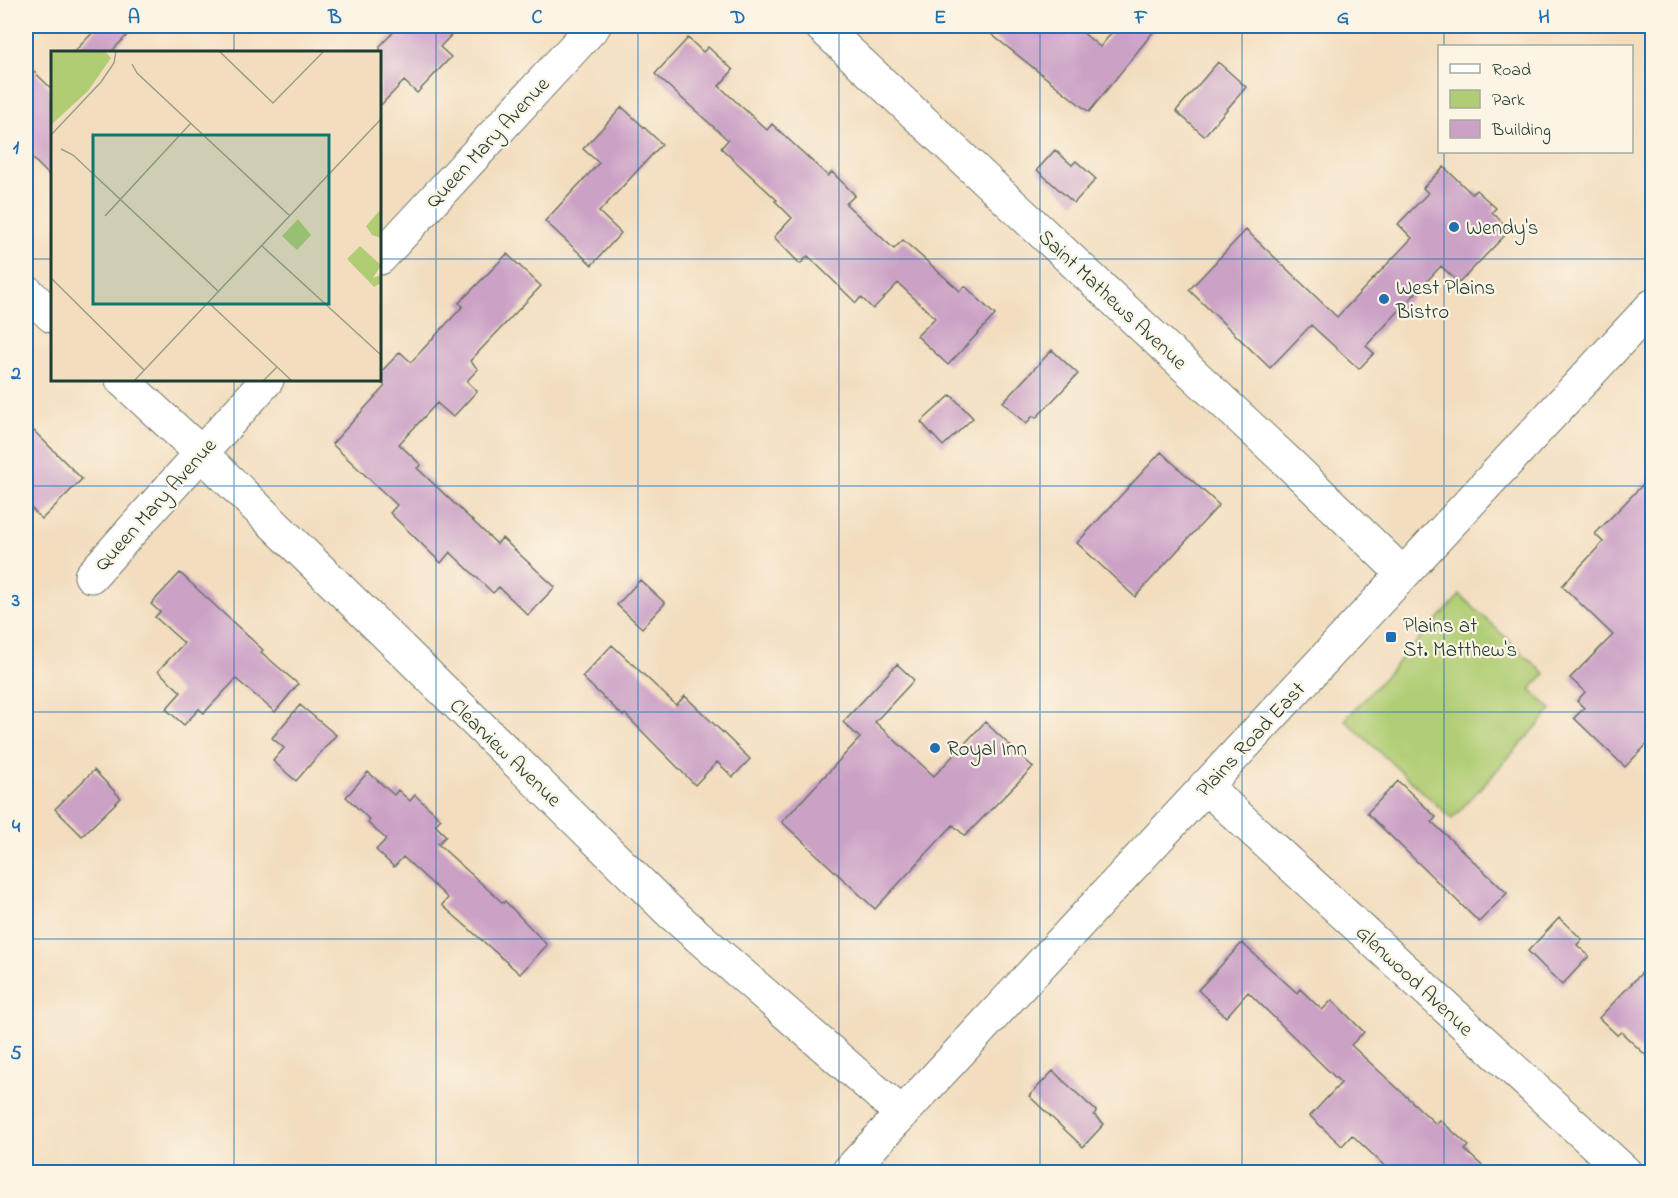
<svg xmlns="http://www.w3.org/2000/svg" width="1678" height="1198" font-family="'Indie Flower',sans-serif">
<rect width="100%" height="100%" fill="#fcf5e5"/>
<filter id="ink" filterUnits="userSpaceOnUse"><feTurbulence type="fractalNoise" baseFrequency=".0167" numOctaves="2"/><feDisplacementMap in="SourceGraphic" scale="12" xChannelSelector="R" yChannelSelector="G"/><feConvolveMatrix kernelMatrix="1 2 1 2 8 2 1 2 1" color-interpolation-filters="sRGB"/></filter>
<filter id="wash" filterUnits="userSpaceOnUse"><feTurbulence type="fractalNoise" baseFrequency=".008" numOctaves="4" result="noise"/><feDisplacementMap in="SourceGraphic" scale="24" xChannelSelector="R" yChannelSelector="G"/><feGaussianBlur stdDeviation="1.35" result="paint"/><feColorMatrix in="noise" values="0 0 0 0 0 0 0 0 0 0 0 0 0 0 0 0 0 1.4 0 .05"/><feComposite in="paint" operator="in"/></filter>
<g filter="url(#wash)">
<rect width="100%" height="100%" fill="#f3ddbf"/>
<path fill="#b1cd74" stroke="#688554" stroke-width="1.5" d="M1460,595L1545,674L1530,690L1552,710L1452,819L1345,720Z"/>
<g id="blocks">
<path fill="#cba1c6" d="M99,26H136L111,52H74Z
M399,26H460L440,47L451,57L417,93L404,81L380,106V46Z
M981,26H1075L1100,47L1117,26H1158L1089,112Z
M688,38L703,52L708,47L733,70L719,86L767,130L772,124L828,176L832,172L855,195L846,204L894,249L903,240L960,291L965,286L995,315L948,365L917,336L935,318L898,283L873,309L861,297L856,303L808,256L800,264L774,237L792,218L775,201L777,200L721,148L728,140L655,74Z
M1218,62L1246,87L1204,136L1176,111Z
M26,64L52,89V178L26,152Z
M622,107L662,144L599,212L621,233L592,265L545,221L599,163L583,149Z
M1055,150L1072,165L1076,161L1096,179L1074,203L1037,170Z
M1444,167L1472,194L1476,190L1496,208L1492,212L1510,230L1459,283L1441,266L1366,346L1374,353L1359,369L1311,325L1270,368L1189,290L1246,230L1337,317L1412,238L1398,224L1428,193L1423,188Z
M507,254L541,286L470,361L478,369L467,381L477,391L453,417L437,403L399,444L421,465L417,468L497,544L502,538L555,587L528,615L499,587L493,593L450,552L441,563L390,513L397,505L332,444L385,386L378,380L380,373L400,352L411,362L463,306L459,303Z
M1052,350L1078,374L1036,418L1033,416L1026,424L1003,402Z
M951,395L973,418L943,446L921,422Z
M26,423L82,479L42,519L26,503Z
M1161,452L1219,505L1135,597L1077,543Z
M1653,474V738L1625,767L1574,718L1584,708L1577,701L1585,692L1570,678L1613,635L1562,586L1603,542L1595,534Z
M180,573L263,650L261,652L298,684L275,712L236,679L204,713L199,709L184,725L166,709L181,692L158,671L184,643L155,617L160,612L151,604Z
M640,580L665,603L642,628L617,605Z
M612,645L676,705L685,696L750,759L733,777L717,762L695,785L625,714L623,716L582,677Z
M897,664L914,680L875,722L934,776L985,722L1033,767L965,836L953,825L875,909L782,822L860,738L843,722Z
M300,705L336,735L296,781L273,761L284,748L272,738Z
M94,770L121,798L82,836L55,809Z
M368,772L394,795L398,790L410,801L415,795L441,819L435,825L446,836L438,844L503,903L505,901L547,945L520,974L442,905L448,898L403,857L394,867L376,850L386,839L368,823L370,820L346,797Z
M1398,781L1436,817L1432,822L1507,893L1479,922L1367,813Z
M1559,918L1582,939L1577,945L1589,956L1562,985L1528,951Z
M1242,943L1297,993L1300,989L1322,1010L1332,1000L1364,1032L1351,1045L1436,1124L1440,1120L1469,1146L1465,1150L1490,1173H1392L1352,1135L1342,1146L1310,1116L1341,1083L1248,992L1226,1017L1198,990Z
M1653,961V1062L1621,1032L1617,1035L1599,1018Z
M1053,1071L1096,1111L1094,1115L1104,1124L1083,1147L1029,1096Z"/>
</g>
</g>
<g filter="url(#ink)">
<use href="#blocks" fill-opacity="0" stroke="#697565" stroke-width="1.5"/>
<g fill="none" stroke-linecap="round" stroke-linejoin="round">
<g stroke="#697565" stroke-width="35">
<path id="minor" d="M821,26L1292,466L1403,574
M380,258L594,26
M26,291L52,316
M122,380L200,452L670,912L901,1113
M91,576L267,380
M1205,786L1625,1172"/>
</g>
<g stroke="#697565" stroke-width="35">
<path id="primary" d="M848,1172L1652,306"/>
</g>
<use href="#minor" stroke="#fff" stroke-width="33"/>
<use href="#primary" stroke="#fff" stroke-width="33"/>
</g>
</g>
<path fill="none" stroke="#1f6fb2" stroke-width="1.5" stroke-opacity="0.55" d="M234,26V52M436,26V1172M638,26V1172M839,26V1172M1040,26V1172M1242,26V1172M1444,26V46M1444,152V1172M26,259H52M380,259H1652M234,380V1172M26,486H1652M26,712H1652M26,939H1652"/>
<g fill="#1f6fb2" stroke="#fcf5e5" stroke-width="2">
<circle cx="1454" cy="227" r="6"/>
<circle cx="1384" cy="299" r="6"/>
<rect x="1385" y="631" width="12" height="12" rx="3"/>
<circle cx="935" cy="748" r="6"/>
</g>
<g text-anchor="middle" stroke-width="4.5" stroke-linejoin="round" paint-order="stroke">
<g font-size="21" fill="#1f3d34" stroke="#fcf5e5">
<text transform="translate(487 142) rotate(-47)" y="7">Queen Mary Avenue</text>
<text transform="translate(1113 299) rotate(43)" y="7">Saint Mathews Avenue</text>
<text transform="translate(155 504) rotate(-48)" y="7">Queen Mary Avenue</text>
<text transform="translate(1250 739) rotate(-47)" y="7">Plains Road East</text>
<text transform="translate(506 752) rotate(44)" y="7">Clearview Avenue</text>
<text transform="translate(1415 980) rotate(43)" y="7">Glenwood Avenue</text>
</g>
<g font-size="21" fill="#1f3d34" stroke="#fcf5e5" text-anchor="start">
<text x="1466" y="234">Wendy's</text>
<text x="1396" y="294">West Plains<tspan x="1396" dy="24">Bistro</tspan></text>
<text x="1403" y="632">Plains at<tspan x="1403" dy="24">St. Matthew's</tspan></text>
<text x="947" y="755">Royal Inn</text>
</g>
</g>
<g transform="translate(51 51)">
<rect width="330" height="330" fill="#f3ddbf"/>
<path d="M0,0H54L60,7L37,40L0,74ZM330,158V187L321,184L315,175ZM247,168L260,184L246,199L231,185ZM309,195L330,214L322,227L330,224V232L323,236L296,208Z" fill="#b1cd74"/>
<path fill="none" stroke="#9e9d87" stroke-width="1.5" d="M168,0L222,52L273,0M81,13L86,22L239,165M0,84L50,31L63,12L65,0M10,98L22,104L168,241M54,165L140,72M211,195L330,304M0,227L93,319M158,252L241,330M83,330L330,68M212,330L226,316"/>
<path fill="#0f766e" fill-opacity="0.15" stroke="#0f766e" stroke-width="3" d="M42,84H278V253H42Z"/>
<rect width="330" height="330" fill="none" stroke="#1f3d34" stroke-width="3"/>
</g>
<rect width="1678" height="1198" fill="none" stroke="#fcf5e5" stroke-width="66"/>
<rect x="1438" y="45" width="195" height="108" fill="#fcf5e5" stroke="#a4ab9e" stroke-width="1.5"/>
<rect x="1450" y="64" width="30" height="9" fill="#ffffff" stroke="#a4ab9e" stroke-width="1.5"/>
<text x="1492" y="75" font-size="18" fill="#1f3d34">Road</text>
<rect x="1450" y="90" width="30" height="18" fill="#b1cd74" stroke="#a4ab9e" stroke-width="1.5"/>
<text x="1492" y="105" font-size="18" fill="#1f3d34">Park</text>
<rect x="1450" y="120" width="30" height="18" fill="#cba1c6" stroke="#a4ab9e" stroke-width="1.5"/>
<text x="1492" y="135" font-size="18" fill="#1f3d34">Building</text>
<rect x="33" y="33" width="1612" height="1132" fill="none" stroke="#1f6fb2" stroke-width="2"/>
<g font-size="20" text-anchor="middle" font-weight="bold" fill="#1f6fb2">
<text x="134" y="23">A</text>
<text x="335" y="23">B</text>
<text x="537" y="23">C</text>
<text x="738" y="23">D</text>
<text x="940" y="23">E</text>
<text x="1141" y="23">F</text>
<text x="1343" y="23">G</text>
<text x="1544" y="23">H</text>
<text x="16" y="153">1</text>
<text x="16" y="379">2</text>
<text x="16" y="606">3</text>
<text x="16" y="832">4</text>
<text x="16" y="1059">5</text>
</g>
</svg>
